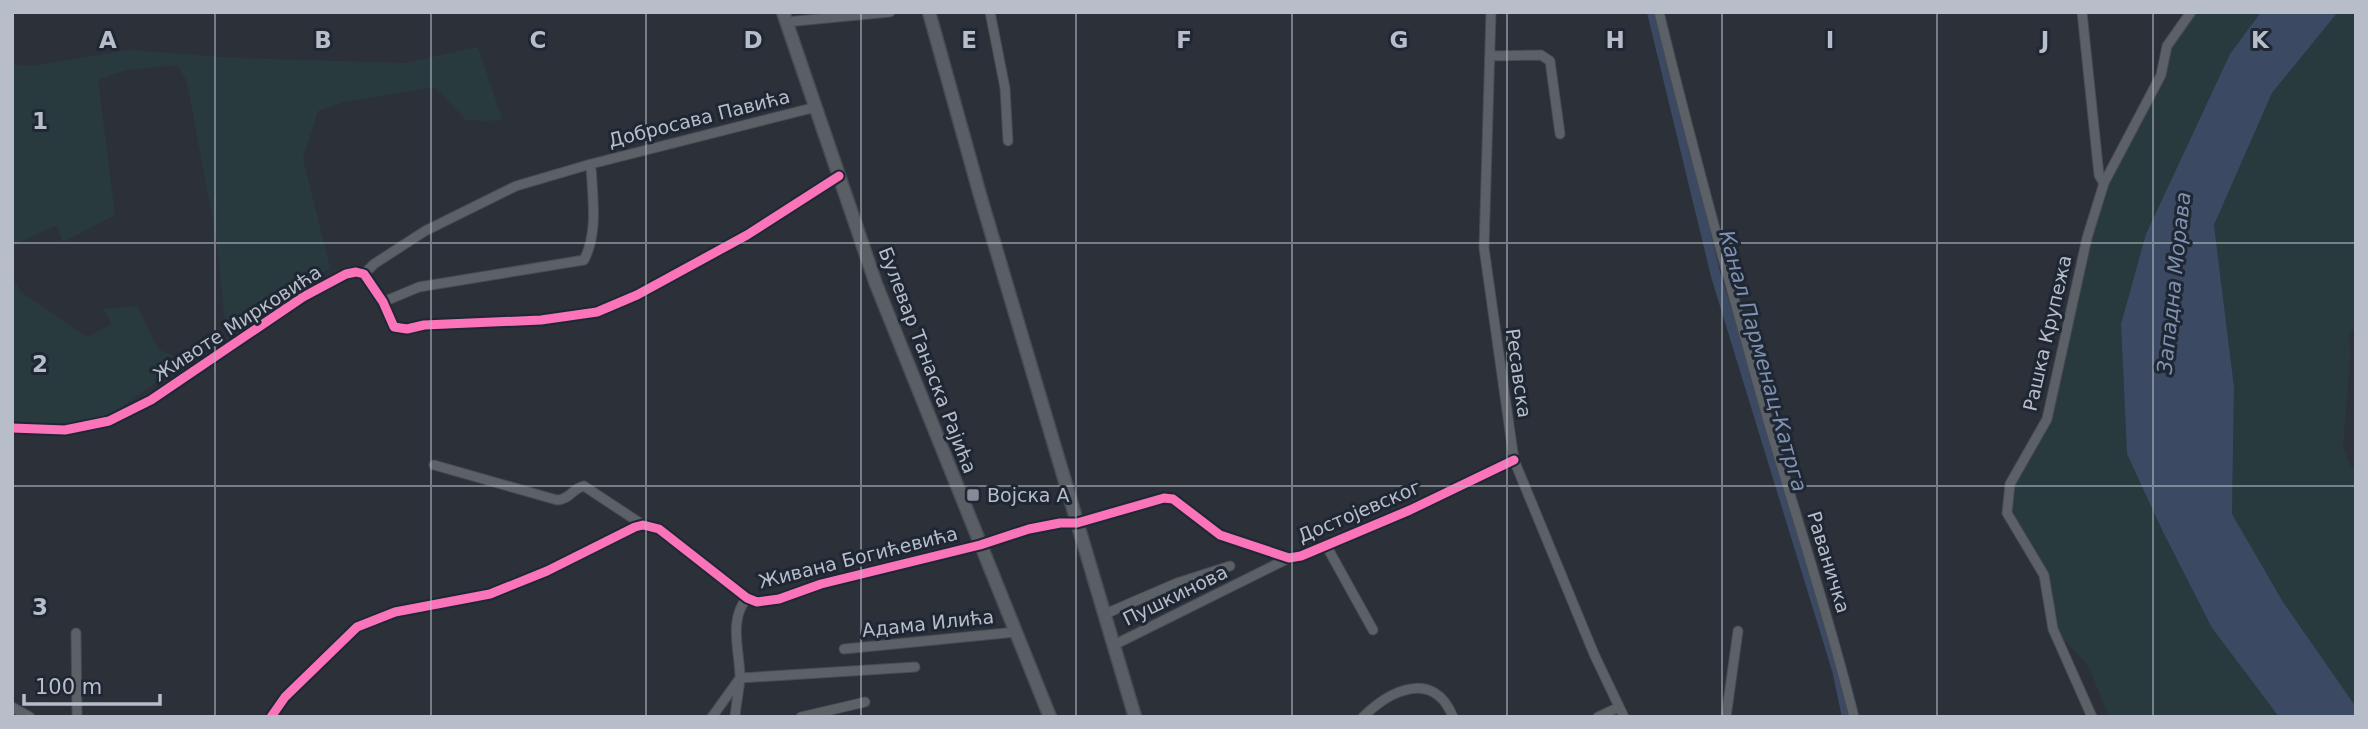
<svg xmlns="http://www.w3.org/2000/svg" width="2368" height="729" font-family="'DejaVu Sans',sans-serif">
<rect width="100%" height="100%" fill="#2c3039"/>
<path fill="#293a3f" d="M2191,12H2261L2230,54L2146,234L2121,324L2127,454L2163,532L2212,628L2279,717H2109L2088,665L2053,629L2044,575L2007,513L2010,484L2047,419L2104,183L2161,75L2167,46Z
M2338,12H2356V330L2349,331L2350,356L2343,446L2350,467L2356,469V707L2283,602L2232,514L2234,387L2214,225L2272,93Z
M478,47L502,119L490,121L466,120L435,87L344,102L318,111L303,159L330,268L226,334L217,242L187,82L178,65L126,70L98,80L115,215L63,242L57,225L12,246V64L32,66L130,50L235,58L405,63Z
M12,276L21,292L87,337L112,324L103,309L137,306L158,349L185,362L112,414L66,425L12,421Z"/>
<path fill="#3b4962" d="M2261,12H2338L2272,93L2214,225L2234,387L2232,514L2283,602L2356,707V717H2279L2212,628L2163,532L2127,454L2121,324L2146,234L2230,54Z"/>
<g fill="none" stroke-linecap="round" stroke-linejoin="round">
<path stroke="#3b4962" stroke-width="10" d="M1652,12L1716,276L1837,670L1847,717"/>
<g stroke="#484b52" stroke-width="11">
<path id="street" d="M990,12L1005,88L1008,141
M1491,12L1484,248L1514,460L1594,654L1624,717
M1659,12C1692,148 1729,282 1767,417C1796,517 1829,616 1854,717
M2082,12L2099,175L2104,183
M786,22L890,12
M1490,56L1541,55L1550,61L1560,134
M364,274L374,264L425,231L516,186L591,164L816,107
M383,302L419,287L584,260C599,231 592,195 591,164
M12,428L65,430L109,421L151,400L303,297L346,274L356,272L364,274L383,302L394,327L407,329L424,325L541,320L597,312L637,295L747,235L839,176
M434,465L557,500C569,500 573,488 584,486L643,525
M1327,547L1373,630
M1105,614L1177,583L1230,566
M76,633L77,717
M1114,645L1289,558
M844,649L1016,632
M12,707L30,717
M271,717L285,697L357,627L395,612L490,594L547,571L635,527L643,525L659,529L747,598L757,602L779,599L821,584L980,545L1029,529L1060,523H1077L1164,498L1173,499L1220,535L1289,558L1301,556L1410,510L1514,460
M712,717L740,678L915,667
M735,717C736,704 739,691 740,678C740,652 728,620 747,598
M801,717L865,702
M1363,717C1390,690 1434,669 1453,717
M1598,717L1619,707
M1726,717L1738,631
M2092,717L2053,629L2044,575L2007,513L2010,484L2047,419L2087,238L2104,183L2161,75L2167,46L2191,12"/>
</g>
<g stroke="#474b53" stroke-width="15">
<path id="secondary" d="M783,12L876,284L1050,717
M929,12L980,195L1135,717"/>
</g>
<use href="#street" stroke="#5c6067" stroke-width="9"/>
<use href="#secondary" stroke="#5a5e65" stroke-width="12"/>
<g stroke="#1f2734" stroke-width="13">
<path id="cycleway" d="M12,428L65,430L109,421L151,400L303,297L346,274L356,272L364,274L383,302L394,327L407,329L424,325L541,320L597,312L637,295L747,235L839,176
M271,717L285,697L357,627L395,612L490,594L547,571L635,527L643,525L659,529L747,598L757,602L779,599L821,584L980,545L1029,529L1060,523H1077L1164,498L1173,499L1220,535L1289,558L1301,556L1410,510L1514,460"/>
</g>
<use href="#cycleway" stroke="#fb73b8" stroke-width="9"/>
</g>
<path fill="none" stroke="#b7bdc9" stroke-width="2" stroke-opacity="0.55" d="M215,12V717M431,12V717M646,12V717M861,12V717M1076,12V717M1292,12V717M1507,12V717M1722,12V717M1937,12V717M2153,12V717M12,243H2356M12,486H2356"/>
<rect fill="#868c97" stroke="#1f2734" stroke-width="2.5" x="966" y="488" width="14" height="14" rx="3.5"/>
<g text-anchor="middle" stroke-width="6" stroke-linejoin="round" paint-order="stroke">
<g font-size="19" fill="#b7bdc9" stroke="#1f2734">
<text transform="translate(699 118) rotate(-14)" y="7">Добросава Павића</text>
<text transform="translate(237 323) rotate(-33)" y="7">Животе Мирковића</text>
<text transform="translate(2047 333) rotate(-77)" y="7">Рашка Крупежа</text>
<text transform="translate(928 360) rotate(69)" y="7">Булевар Танаска Рајића</text>
<text transform="translate(1519 373) rotate(82)" y="7">Ресавска</text>
<text transform="translate(1359 511) rotate(-23)" y="7">Достојевског</text>
<text transform="translate(858 557) rotate(-14)" y="7">Живана Богићевића</text>
<text transform="translate(1829 562) rotate(73)" y="7">Раваничка</text>
<text transform="translate(1175 595) rotate(-26)" y="7">Пушкинова</text>
<text transform="translate(928 623) rotate(-6)" y="7">Адама Илића</text>
</g>
<g font-size="19" fill="#b7bdc9" stroke="#1f2734" text-anchor="start">
<text x="987" y="502">Војска А</text>
</g>
<g font-size="21" font-style="italic" fill="#8091af" stroke="#1f2734">
<text transform="translate(2174 283) rotate(-84)" y="7">Западна Морава</text>
<text transform="translate(1763 361) rotate(74)" y="7">Канал Парменац-Катрга</text>
</g>
</g>
<g font-size="23" text-anchor="middle" font-weight="bold" fill="#b7bdc9" stroke="#1f2734" stroke-width="6" stroke-linejoin="round" paint-order="stroke">
<text x="108" y="48">A</text>
<text x="323" y="48">B</text>
<text x="538" y="48">C</text>
<text x="753" y="48">D</text>
<text x="969" y="48">E</text>
<text x="1184" y="48">F</text>
<text x="1399" y="48">G</text>
<text x="1615" y="48">H</text>
<text x="1830" y="48">I</text>
<text x="2045" y="48">J</text>
<text x="2260" y="48">K</text>
<text x="40" y="129">1</text>
<text x="40" y="372">2</text>
<text x="40" y="615">3</text>
</g>
<rect width="2368" height="729" fill="none" stroke="#b7bdc9" stroke-width="28"/>
<path d="M24 694v10h136v-10" fill="none" stroke="#b7bdc9" stroke-width="3.5"/>
<text x="35" y="694" font-size="21" fill="#b7bdc9" stroke="#1f2734" stroke-width="5" paint-order="stroke">100 m</text>
</svg>
